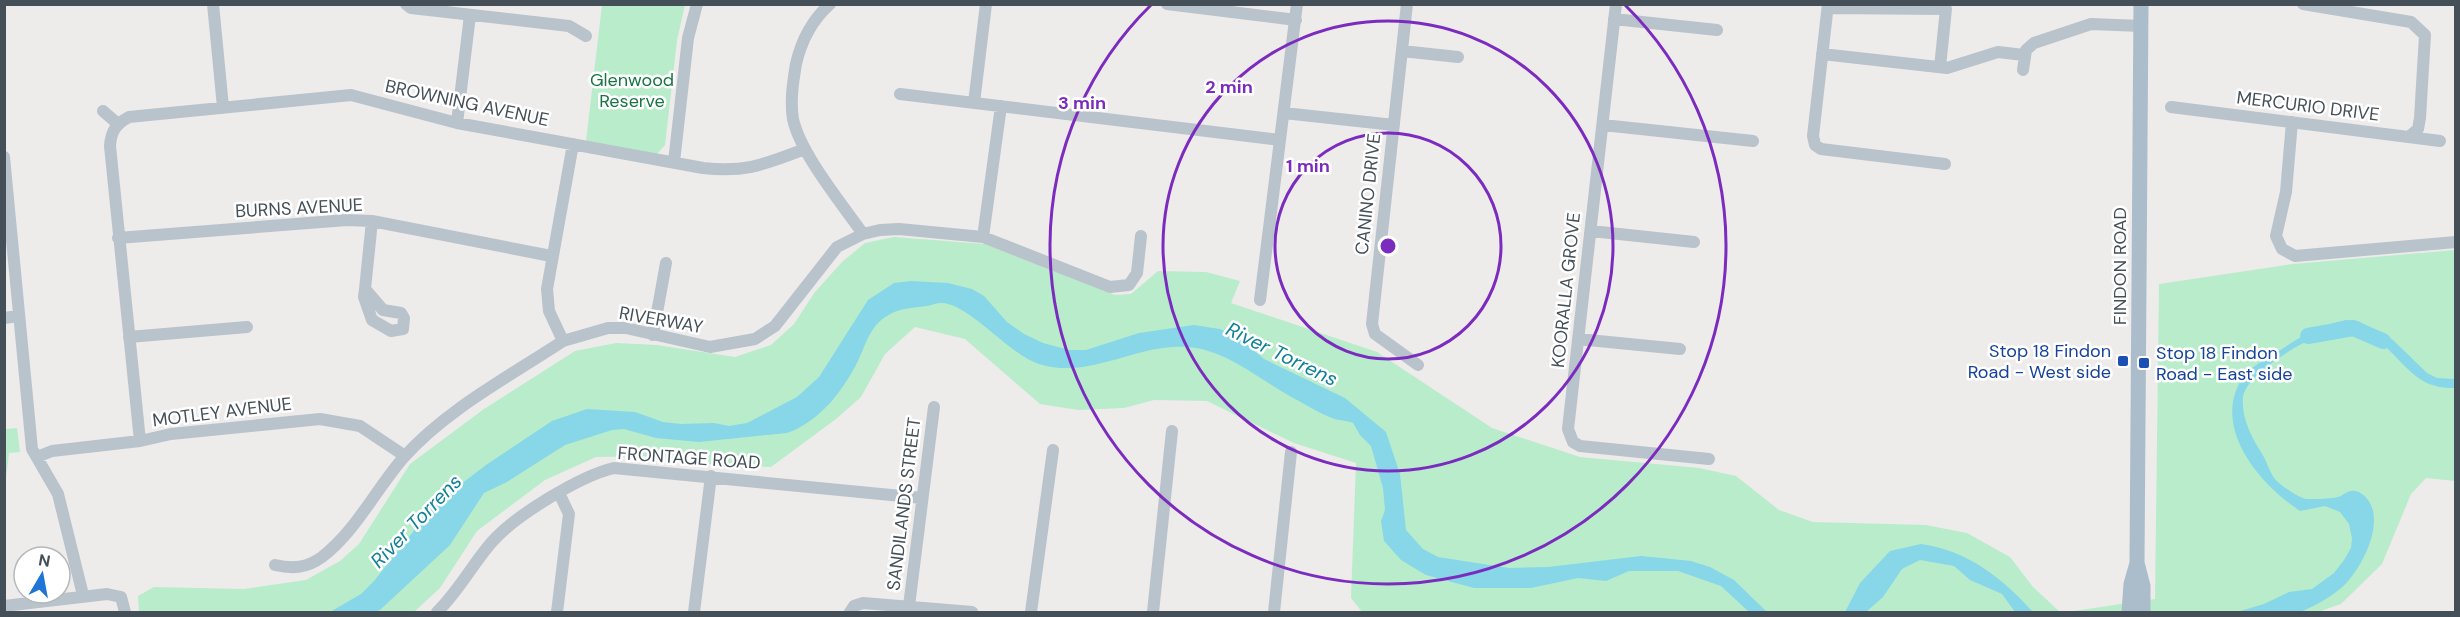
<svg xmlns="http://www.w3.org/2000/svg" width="2460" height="617" font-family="'DM Sans',sans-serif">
<rect width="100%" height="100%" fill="#eeebeb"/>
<path fill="#b9eccb" d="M602,5H685L677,40L665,145L657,154L586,141Z
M894,237L985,244L1115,295L1131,294L1158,271L1206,272L1240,281L1231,303L1377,352L1492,428L1580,457L1699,468L1736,476L1779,510L1813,522L1926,525L1967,533L2010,557L2033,587L2060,612H1362L1351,598L1356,463L1294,443L1207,401L1154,400L1124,408L1078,410L1040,404L965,339L915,327L885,354L861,397L836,419L771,467L721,466L661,456L596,457L545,480L477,531L440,588L414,612H139L138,596L154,587L244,589L306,580L340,561L359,544L410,464L484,409L575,351L616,343L657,345L735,357L771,345L794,324L815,292L842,262L865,243Z
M2455,250V481L2426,478L2411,494L2382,564L2341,604L2318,612H2067L2155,599L2159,284L2293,264Z
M17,428L20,452L9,453L5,487V429Z"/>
<path fill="#87d7e8" d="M911,281L948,283L972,289L984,296L1007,322L1024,334L1043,343L1069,350H1086L1139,333L1194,325L1220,329L1237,336L1264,359L1345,398L1386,432L1400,474L1406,530L1423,549L1438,557L1509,568L1548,567L1641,556L1691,561L1710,567L1734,580L1767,612H1749L1721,586L1678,571H1629L1606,581L1578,578L1531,588H1474L1426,575L1401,560L1384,541L1381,521L1385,510L1383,488L1371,446L1360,435L1353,423C1346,420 1339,421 1332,418C1321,414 1310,407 1299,401C1263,383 1228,349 1186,347C1134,344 1091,380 1039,364C1009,355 967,301 940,303C935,303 931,306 926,306C913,308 899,308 887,316C870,326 866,344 858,361C843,391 819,422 787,433L699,442L656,438L624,429L612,430L565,445L507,482L484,493L450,545L380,610L375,612H330L361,594L374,581L435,504L486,465L552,421L587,409L635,412L663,422L681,424L714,423L729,426L747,423L797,397L819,377L868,300L894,283Z
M2346,320L2358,321L2393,340L2427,373L2437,378L2455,379V388C2445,388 2434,387 2425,382C2399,369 2377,323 2344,327C2320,330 2246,371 2243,397C2241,417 2251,436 2261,452C2268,462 2269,475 2279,483C2285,488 2299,498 2306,499C2315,499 2325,499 2333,498C2344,498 2349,485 2362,494C2391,515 2361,572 2340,589C2329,598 2313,607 2300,612C2286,617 2253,613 2237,612L2264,604L2289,592L2312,589L2334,573L2344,560L2351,548L2352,538L2349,524L2340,512L2325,506L2300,511C2262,486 2213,431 2240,382C2249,366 2265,360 2279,351C2301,336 2320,325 2346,320Z
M1921,544C1969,551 2002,578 2033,612H2015L2002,594L1970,580L1954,566L1920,560L1902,569L1883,597L1866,612H1845L1860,583L1890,551Z"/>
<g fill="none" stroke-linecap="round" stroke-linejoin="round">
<path stroke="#87d7e8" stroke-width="16" d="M2308,336L2353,328L2383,341"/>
<path stroke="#b9c3cb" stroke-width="12" d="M213,4L223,107
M406,4L411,8L569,26L586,36
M830,4C812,20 801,42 796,64C793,82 790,101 793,119C800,153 842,204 863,234
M1167,4L1296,20
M1407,4L1372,324L1375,334L1418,365
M1616,4L1568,429L1573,442L1580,446L1709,459
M1828,4L1813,136L1815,145L1821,149L1945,164
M2303,4L2411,22L2425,35L2420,118L2418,129L2410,136
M1828,8L1946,9L1940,67
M1614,19L1717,30
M1402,51L1458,57
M1822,54L1947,68L1998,52L2024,55
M2023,70L2026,50L2034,43L2091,24L2141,26
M900,94L1280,140
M974,103L986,4
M2171,107L2440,141
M103,111L118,124
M1284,113L1394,125
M2292,122L2286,192L2276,236L2282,249L2295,256L2456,242
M457,123L470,15
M1603,125L1753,141
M4,157L32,449L58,494L83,595
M674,162L688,38L697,4
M1591,231L1694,242
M983,237L1001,106
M118,238L347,220L372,221L551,256
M365,289L364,297L372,320L391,331L403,329L404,318L401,313L383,310L365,289L372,221
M1260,300L1297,4
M4,318L19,316
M653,335L666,263
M129,337L247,327
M1578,339L1680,349
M563,341L549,311L547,289L573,144
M140,441L110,146C111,131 116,124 129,117L351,95L457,123L703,168C746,173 765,164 805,149
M37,457L52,451L140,441L171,434L320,419L360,426L405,456
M275,565C293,569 307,568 322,557C356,531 376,489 404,457C447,409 510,376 563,341L608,328H626L710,347L755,339L775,326L837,247L863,234L880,230L899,229L983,237L1110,287L1129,285L1137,273L1141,236
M4,606L107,594L121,597L125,612
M909,606L934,407
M437,612C458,592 472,565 491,543C514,516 580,476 614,468L922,498
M557,612L569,514L559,493
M694,612L711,476
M850,612L854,606L863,603L972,612
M1031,612L1053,450
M1153,612L1172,431
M1274,612L1291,452"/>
<path stroke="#abbcca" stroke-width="15" d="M2141,4L2137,563L2143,586V612
M2129,612L2131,584L2137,563"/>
</g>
<g fill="none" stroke="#7b2cbf" stroke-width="3">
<circle cx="1388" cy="246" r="113"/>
<circle cx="1388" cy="246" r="225"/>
<path d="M1625 5A338 338 0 1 1 1151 5"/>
</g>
<g fill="#1a4fb4" stroke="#fff" stroke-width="2">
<rect x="2117" y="355" width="12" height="12" rx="3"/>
<rect x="2138" y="357" width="12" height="12" rx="3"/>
</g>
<g text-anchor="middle" stroke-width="5" stroke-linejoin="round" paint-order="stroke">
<g font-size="18" fill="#197544" stroke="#fff">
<text x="632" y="86">Glenwood<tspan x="632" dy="21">Reserve</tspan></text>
</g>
<g font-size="18" fill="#444f58" stroke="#fff">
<text transform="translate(467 103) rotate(12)" y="6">BROWNING AVENUE</text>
<text transform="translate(2308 106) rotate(7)" y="6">MERCURIO DRIVE</text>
<text transform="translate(1368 194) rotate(-84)" y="6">CANINO DRIVE</text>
<text transform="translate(299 208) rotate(-3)" y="6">BURNS AVENUE</text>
<text transform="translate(2120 266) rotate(-90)" y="6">FINDON ROAD</text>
<text transform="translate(1566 290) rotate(-84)" y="6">KOORALLA GROVE</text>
<text transform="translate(661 320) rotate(10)" y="6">RIVERWAY</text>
<text transform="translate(222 412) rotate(-7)" y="6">MOTLEY AVENUE</text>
<text transform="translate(689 458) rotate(4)" y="6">FRONTAGE ROAD</text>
<text transform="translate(904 504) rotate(-83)" y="6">SANDILANDS STREET</text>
</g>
<g font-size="18" fill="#164399" stroke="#fff" text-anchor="end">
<text x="2111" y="357">Stop 18 Findon<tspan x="2111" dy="21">Road - West side</tspan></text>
<text x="2156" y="359" text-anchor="start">Stop 18 Findon<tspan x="2156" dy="21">Road - East side</tspan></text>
</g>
<g font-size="20" font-style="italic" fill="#108098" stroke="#fff">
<text transform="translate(1282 354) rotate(26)" y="7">River Torrens</text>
<text transform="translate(416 521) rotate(-46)" y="7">River Torrens</text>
</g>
</g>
<circle cx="1388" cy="246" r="9" fill="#7b2cbf" stroke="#fff" stroke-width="3"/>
<g font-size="18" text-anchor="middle" font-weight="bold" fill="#7b2cbf" stroke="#fff" stroke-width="5" stroke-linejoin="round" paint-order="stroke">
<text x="1229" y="93">2 min</text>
<text x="1082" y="109">3 min</text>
<text x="1308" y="172">1 min</text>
</g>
<rect width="2460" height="617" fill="none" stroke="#444f58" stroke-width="12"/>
<g transform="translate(42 575) rotate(10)"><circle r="28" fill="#ffffff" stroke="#b4b9bc" stroke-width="1.5"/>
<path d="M0-4.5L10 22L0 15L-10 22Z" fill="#1e75d5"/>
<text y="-9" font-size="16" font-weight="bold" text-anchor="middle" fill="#444f58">N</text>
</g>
</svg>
